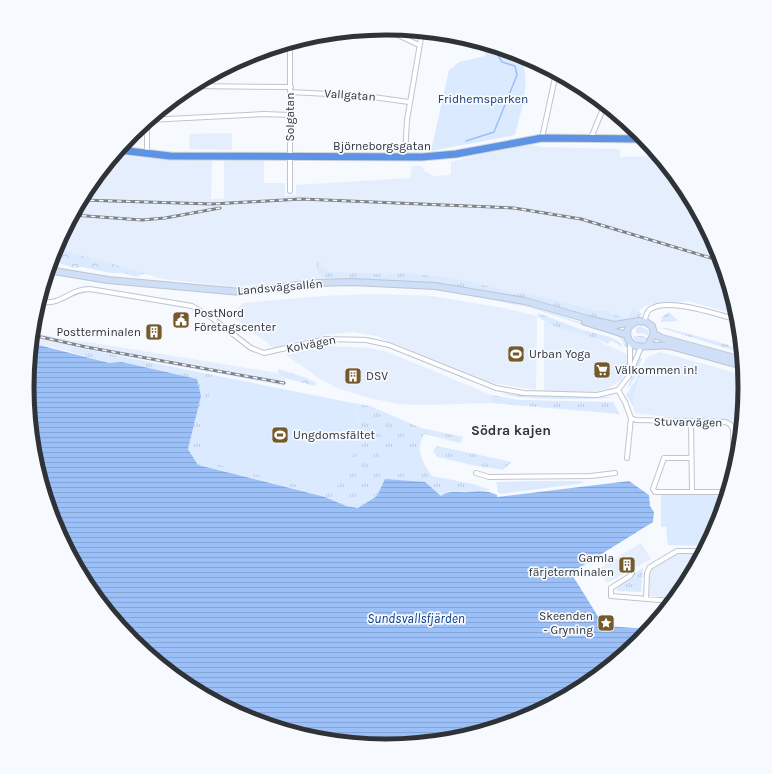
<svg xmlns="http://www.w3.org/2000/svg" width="772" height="774" font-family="Karla,sans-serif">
<defs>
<pattern id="grass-tufts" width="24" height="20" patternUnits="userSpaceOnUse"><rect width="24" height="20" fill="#dbeaff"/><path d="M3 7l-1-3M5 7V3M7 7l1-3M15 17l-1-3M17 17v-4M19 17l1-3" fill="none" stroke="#bcc9db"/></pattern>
<pattern id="forest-crowns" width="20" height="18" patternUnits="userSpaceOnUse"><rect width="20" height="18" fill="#dbeaff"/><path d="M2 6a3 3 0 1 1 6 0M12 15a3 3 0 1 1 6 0" fill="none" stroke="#bcc9db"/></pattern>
<pattern id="water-rules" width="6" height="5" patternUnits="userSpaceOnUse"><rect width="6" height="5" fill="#9bc0f7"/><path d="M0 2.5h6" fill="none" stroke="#86a5d4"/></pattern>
</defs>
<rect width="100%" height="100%" fill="#f6f9fe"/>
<path fill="#e5eefd" d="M232,133V150L190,149L189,134Z
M527,144L542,147L620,149V157L658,156L685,188L718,250L737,315L689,301L645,306L639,311L635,320L483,290L429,282L363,278L333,277L234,287L163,279L55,249L88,187L114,155L145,158L212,160L211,199H220L224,198V160H264V183H285V196L296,195V185L410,178L412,166H422L425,171L433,176L451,175V162L484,153Z
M380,294L431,296L504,308L537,316L536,390L492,383L376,336L352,332L326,335L274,348L233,317L242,303L323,296Z
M544,322L594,336L604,344L627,354L626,372L620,381L609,388L595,392H544Z
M32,332L69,340L94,343L278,373L285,378L284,386L71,346L70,352L49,346L46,347L31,343Z
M328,346L371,348L388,352L491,395V403L421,405L399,404L369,398L337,388L322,380L286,355Z
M660,352L744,375L745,387L742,420H692L635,413L633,406L634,404L633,401L646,358Z
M641,543L651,559L607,583L598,569Z
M678,553L702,554L684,587L675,598L649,596L650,570Z"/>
<path fill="url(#grass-tufts)" d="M318,261H321L323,263H319V267L324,268L328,272L379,274L380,271L386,275L405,273L453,278L520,294L525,293L597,311L610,310V314L628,318L633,309L640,312L641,315L637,319L615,322L586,316L543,302L483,290L429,282L325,278L318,273L316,262Z
M435,289L522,304L621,335L625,339L628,348L625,347L622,340L617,336L528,307Z
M669,312L678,321L661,322L662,317Z
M538,313L580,329L610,337L621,343L622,347L611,340L608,344C586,331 556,332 537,316Z
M640,326L648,330L649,336L642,333L637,334L636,328Z
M661,328H667L729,345L739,352Z
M633,336H643L648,338C645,343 640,344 635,341Z
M71,346L213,375L199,454L334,492C343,472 358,451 359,428C360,418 354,418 358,404L370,406L421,428L463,437L460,443L424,434C415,451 422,461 432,476L473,484L491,490L468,492L452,491L447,492L441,496L424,482L377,496L358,508L346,506L325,497L198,465L188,449L201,396L196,379L122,362L109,363L70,352Z
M638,357L642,358L635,378L628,388Z
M627,359L628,363L621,380L608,388L619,381L623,372Z
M644,361L633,401L634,404L633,406L626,395L637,378Z
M502,393L528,396L612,397C601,401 506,399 502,393Z
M491,395L520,400L613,402L620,414L491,403Z
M437,446L512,462L503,470L472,465L437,457L433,451Z
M643,568L641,592L617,591V587L634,577L633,574Z"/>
<path fill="url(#forest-crowns)" d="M55,248L145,273L136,277L124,273H111L82,267L75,268L51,261Z
M278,369L307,378L316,383L315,386L285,378L278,373Z"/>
<path fill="#dbeaff" d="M484,44L519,54C533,80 521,109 515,135L431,151L449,70L459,62L485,56Z
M213,375L358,404C354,417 359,417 359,428C360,445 343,480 333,494L204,461L199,454L200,447Z
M414,453L418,467L401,471L378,469L379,454Z
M539,481H582L584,483L501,494L498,492L497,484L495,482Z
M661,494L724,495C722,514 715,529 706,546L668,545L666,527H661Z"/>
<path fill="url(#water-rules)" d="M31,343L109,363L122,362L197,379L201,396L188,449L198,465L325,497L346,506L358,508L377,496L385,479L425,482L441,496C451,489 458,493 469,492C480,491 487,490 497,495V497L629,481L649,495L650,506L654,512L653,522L571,573L604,626L650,629L640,641L585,686L523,719L456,739L386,746L316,739L248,719L186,685L132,641L87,586L54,524L34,457L27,387Z"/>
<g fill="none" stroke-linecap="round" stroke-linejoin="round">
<path stroke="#9bc0f7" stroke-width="1.5" d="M466,141L494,132L517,75L515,66L502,62L496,52L499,48"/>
<g stroke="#bec5d0" stroke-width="6">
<path id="street" d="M383,28L419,45
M290,43V191
M192,86L291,87
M290,92L366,96L409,102
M148,120L264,114L290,115
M542,138L556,73
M591,138L605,104
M147,153V121
M405,157L407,120L422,32
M39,301C61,307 68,289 90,289L192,306L212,318L251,348L264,353L326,339L366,340L389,345L496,388L524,393L597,395L618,390L629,376L641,347
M645,322C645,319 646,315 647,313C658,293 722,316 738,320
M630,342V371
M618,390L625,402L631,418L636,420L725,422L730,424L733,429L734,470
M691,422L692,492
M627,458L631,418
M691,458H664L653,489L655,492H728
M476,473L489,477L591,476L615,473
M632,573L630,576L611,588V596L672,601
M646,599L647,573L650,567L677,551H703"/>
</g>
<g stroke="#bec5d0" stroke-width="8">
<path id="secondary" d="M48,270L108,280L241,292L313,283L353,282L435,286L525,301L591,320L615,325L639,321L646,322L652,326L654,334L648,345
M585,322L627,335
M634,323C624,328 626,339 633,345C643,349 658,344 670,346C695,352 719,360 743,366
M654,334L662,338L742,360"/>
</g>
<g stroke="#d5d6d7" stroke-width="9">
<path id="highway" d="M119,150L170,156L422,157L456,154L542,138L645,139"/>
</g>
<use href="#street" stroke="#fff" stroke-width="4"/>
<use href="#secondary" stroke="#cedff7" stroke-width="6"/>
<use href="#highway" stroke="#5d93e5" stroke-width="7"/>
<g stroke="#7f8287" stroke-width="3">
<path id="rail" d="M81,200L212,204L301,199L514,208L581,219L721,261
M73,215L142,220L165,218L220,208
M32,335L86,347L284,383"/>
</g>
<use href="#rail" stroke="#f6f9fe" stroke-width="1.5" stroke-dasharray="4.5" stroke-linecap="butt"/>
</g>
<defs>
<g id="civic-square" transform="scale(0.9)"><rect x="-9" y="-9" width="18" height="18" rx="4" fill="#755a2c" stroke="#f6f9fe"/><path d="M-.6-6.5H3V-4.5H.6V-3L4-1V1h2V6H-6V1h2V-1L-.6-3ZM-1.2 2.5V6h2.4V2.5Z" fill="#fff"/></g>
<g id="building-square" transform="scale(0.9)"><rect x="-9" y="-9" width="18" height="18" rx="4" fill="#755a2c" stroke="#f6f9fe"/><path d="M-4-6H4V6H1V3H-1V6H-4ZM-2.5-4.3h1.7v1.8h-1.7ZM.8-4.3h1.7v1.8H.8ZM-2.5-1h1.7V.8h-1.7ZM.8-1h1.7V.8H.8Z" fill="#fff"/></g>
<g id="stadium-square" transform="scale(0.9)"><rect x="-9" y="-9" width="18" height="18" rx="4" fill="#755a2c" stroke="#f6f9fe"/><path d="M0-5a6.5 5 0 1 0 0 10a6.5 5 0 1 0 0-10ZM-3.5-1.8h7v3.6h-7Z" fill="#fff"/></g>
<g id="supermarket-square" transform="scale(0.9)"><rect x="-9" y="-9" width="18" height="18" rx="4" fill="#755a2c" stroke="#f6f9fe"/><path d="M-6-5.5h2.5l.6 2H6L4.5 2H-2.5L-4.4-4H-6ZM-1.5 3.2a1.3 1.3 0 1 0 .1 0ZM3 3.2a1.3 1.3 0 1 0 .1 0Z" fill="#fff"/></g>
<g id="sight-square" transform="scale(0.9)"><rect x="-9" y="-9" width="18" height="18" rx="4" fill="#755a2c" stroke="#f6f9fe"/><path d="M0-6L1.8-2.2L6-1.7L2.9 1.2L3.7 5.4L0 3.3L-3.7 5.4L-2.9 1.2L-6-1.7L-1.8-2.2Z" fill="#fff"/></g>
</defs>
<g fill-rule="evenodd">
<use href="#civic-square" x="181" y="320"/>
<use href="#building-square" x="154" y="332"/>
<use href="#stadium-square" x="516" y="354"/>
<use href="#supermarket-square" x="602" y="370"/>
<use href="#building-square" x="353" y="376"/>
<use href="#stadium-square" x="280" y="435"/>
<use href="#building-square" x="627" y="565"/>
<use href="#sight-square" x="606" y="623"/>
</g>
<g text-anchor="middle" stroke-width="3.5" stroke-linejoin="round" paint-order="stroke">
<g font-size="12" fill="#2f3237" stroke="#f6f9fe">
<text transform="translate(350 95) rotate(4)" y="4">Vallgatan</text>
<text transform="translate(290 117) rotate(-90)" y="4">Solgatan</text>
<text x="382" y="150">Björneborgsgatan</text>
<text transform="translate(280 287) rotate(-5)" y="4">Landsvägsallén</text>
<text transform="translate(311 344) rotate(-11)" y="4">Kolvägen</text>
<text transform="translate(688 422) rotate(1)" y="4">Stuvarvägen</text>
</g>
<g font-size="12" fill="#0f3974" stroke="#f6f9fe">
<text x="483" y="103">Fridhemsparken</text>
</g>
<g font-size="12" fill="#2f3237" stroke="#f6f9fe" text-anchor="start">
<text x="194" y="317">PostNord<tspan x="194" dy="14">Företagscenter</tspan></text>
<text x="141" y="336" text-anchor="end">Postterminalen</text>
<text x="529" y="358">Urban Yoga</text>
<text x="615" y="374">Välkommen in!</text>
<text x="366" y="380">DSV</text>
<text x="293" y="439">Ungdomsfältet</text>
<text x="614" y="562" text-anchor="end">Gamla<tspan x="614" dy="14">färjeterminalen</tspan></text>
<text x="593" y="620" text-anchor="end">Skeenden<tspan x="593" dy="14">- Gryning</tspan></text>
</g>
<g font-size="13" font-style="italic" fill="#003b88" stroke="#f6f9fe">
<text x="416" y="623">Sundsvallsfjärden</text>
</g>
<g font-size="14" font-weight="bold" fill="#2f3237" stroke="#f6f9fe">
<text x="511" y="435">Södra kajen</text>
</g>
</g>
<path d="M0 0H772V774H0ZM34 387a352 352 0 1 1 704 0a352 352 0 1 1-704 0Z" fill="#f6f9fe" fill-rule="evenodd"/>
<path fill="none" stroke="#2f3237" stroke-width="5" d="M34 387a352 352 0 1 1 704 0a352 352 0 1 1-704 0Z"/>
</svg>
